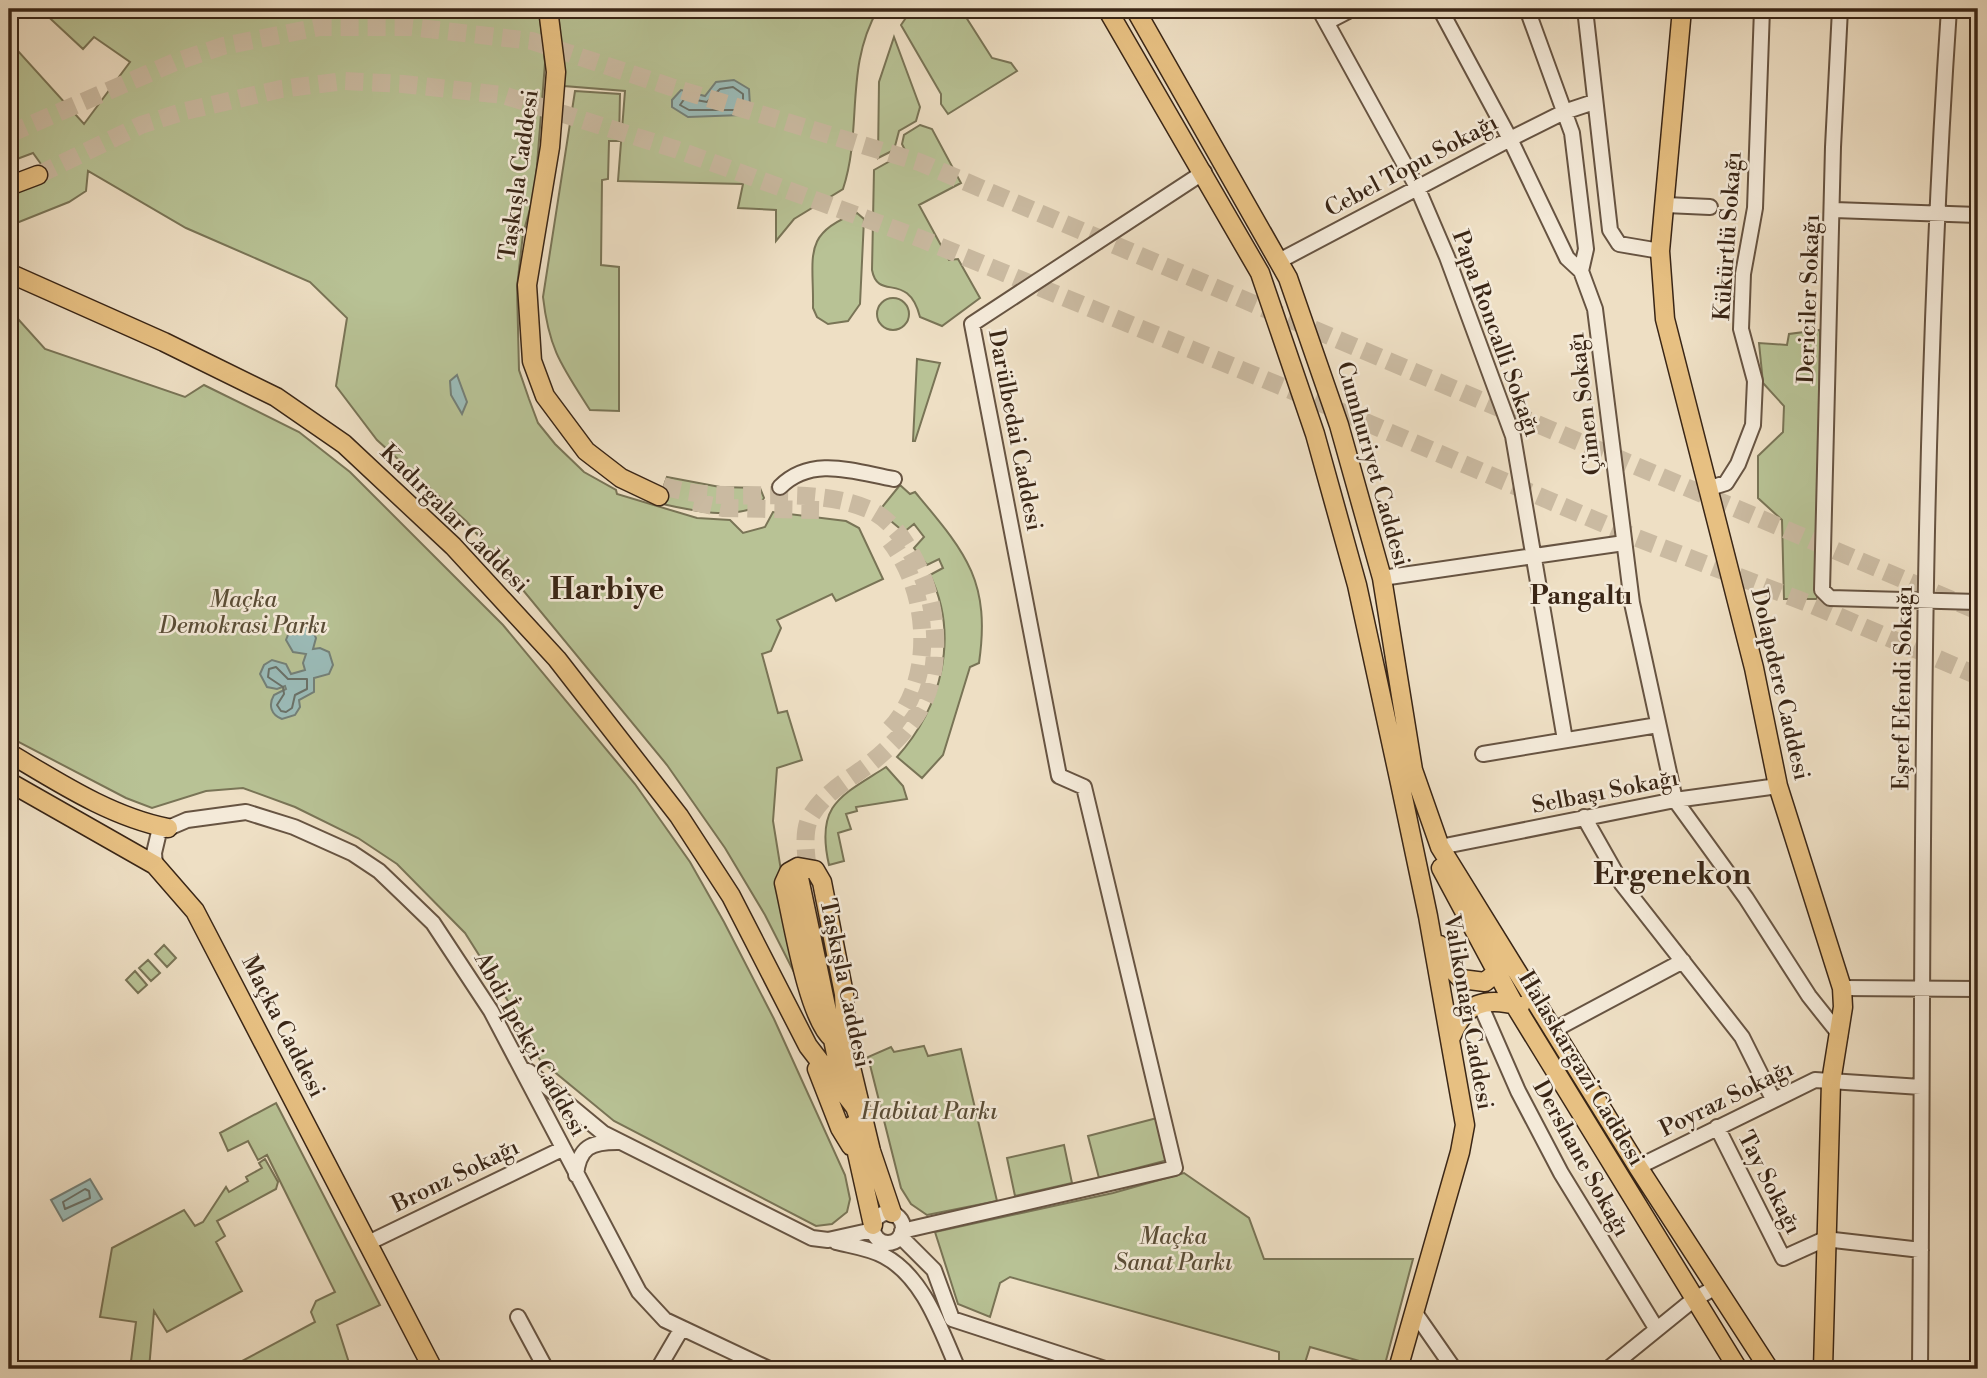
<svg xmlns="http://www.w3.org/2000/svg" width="1987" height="1378" font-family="'Libre Bodoni',serif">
<rect width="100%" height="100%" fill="#eedfc4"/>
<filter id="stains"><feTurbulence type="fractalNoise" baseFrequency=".00286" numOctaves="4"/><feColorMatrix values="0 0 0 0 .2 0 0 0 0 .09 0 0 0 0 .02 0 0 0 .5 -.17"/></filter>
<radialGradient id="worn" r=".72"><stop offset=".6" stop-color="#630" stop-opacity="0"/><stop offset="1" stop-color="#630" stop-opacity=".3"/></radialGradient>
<path fill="#b8c295" stroke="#797456" stroke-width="2" d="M40,9H539L545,63L535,191L523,234L517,287L519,370L529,399L538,423L555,444L584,472L616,490L617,494L697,518L730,520L743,533L765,527L773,512L846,521L859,528L883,579L836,601L832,594L777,620L781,628L771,651L762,654L778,713L787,711L802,760L777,768L773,821L799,982L765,915L725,848L667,765L467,522L377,440L336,386L347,318L310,282L186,228L88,171L86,191L69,202L9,226V191L46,176V171L33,153L9,162V142L16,131L9,117V41L84,124L130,62L94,37L83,49Z
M558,9H878C844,68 863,128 843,189L794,219L776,241V210L738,208L743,184L618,181L625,91L564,86Z
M912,9H965L964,14L992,58L1011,63L1017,71L948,114L941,104V94L901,25Z
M894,37L920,107L916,121L899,131L894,150L878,158L879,82Z
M575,91L620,94L619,141H609L608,179L602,180L601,265L619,267V411L590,410C562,366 549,350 543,297Z
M920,125L932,129L961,183L919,205L949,260L958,259L980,298L942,326L920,317C908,270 878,302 872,270L874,170L906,152L902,144L904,135Z
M857,213L864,219L860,304L848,321L828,324L817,317L813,308C814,257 801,233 857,213Z
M877 314a16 16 0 1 1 32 0a16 16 0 1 1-32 0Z
M9,309L45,349L185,397L204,385L299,432L350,472L503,625L635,784L690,862L724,922L774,1019L845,1175L850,1199L847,1212L832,1224L816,1226L614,1121L540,1060L510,1004L465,933L397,864L358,838L295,807L243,788L206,791L152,808L126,798L9,737Z
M1820,330L1817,599H1784L1782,520L1758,498V456L1783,432L1784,406L1763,383L1759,343L1787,345L1789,334Z
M917,359L940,363L915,441H913Z
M667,477L720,487L760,488L764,498L759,506C728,520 690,510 658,503Z
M900,485L910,494L915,492C965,552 991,580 979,663L970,667L943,755L922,778L897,757C941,708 960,637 930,575L943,568L939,559L927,565L914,548L924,537L914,524L904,532L879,511Z
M886,767L903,786L907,799L856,807L857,811L846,814L851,829L838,833L844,861L829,865C815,804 841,796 886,767Z
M164,945L176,958L167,967L155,954Z
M148,960L160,973L151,981L139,968Z
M135,971L147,985L138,993L126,980Z
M924,1046L928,1056L961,1049L997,1201L927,1215L911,1204L901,1188L868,1057L891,1047L894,1052Z
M276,1103L380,1305L337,1325L351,1369H227L315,1322L311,1312L316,1301L335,1292L267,1155L258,1160L248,1141L228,1151L220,1133Z
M1157,1118L1168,1160L1099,1178L1088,1136Z
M1064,1145L1072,1183L1015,1196L1007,1158Z
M265,1159L278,1182L276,1189L217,1221L225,1236L216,1242L242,1291L167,1332L154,1311L149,1369H130L136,1322L100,1317L112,1248L184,1210L195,1226L203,1222L226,1187L229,1192L248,1181L246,1177L262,1168L259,1163Z
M1184,1173L1249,1218L1264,1259H1413L1384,1368L1310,1347L1303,1369H1279V1352L1010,1277L1000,1283L990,1317L958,1304L935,1232L1113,1193Z"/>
<path fill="#9bbcb9" stroke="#748078" stroke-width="2" d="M734,80L749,89L750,106L742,115L688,117L672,107V100L681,90L705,96L716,82Z
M457,375L467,402L462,414L451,395L450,381Z
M298,625L312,629L316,638L313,649L320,648L329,652L333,665L329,674L314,678V692L299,700L300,707L295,715L282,719C271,715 268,705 274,695L286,689L285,686L277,689L267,687L260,674L264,665L272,660L286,664L291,674L305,670L303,663L306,654L293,652L286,640L290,630Z
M90,1179L102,1199L63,1221L51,1200Z"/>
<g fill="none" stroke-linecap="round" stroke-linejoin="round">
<path stroke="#6a7168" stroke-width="2" d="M733,87L743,94V102L737,110H689L680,105L685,98L707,102L720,89Z
M276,667L288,679H307V689L295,695L292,708L286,712L281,711L277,705L284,694L283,687L268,677L269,669Z
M85,1189L89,1191L90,1198L65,1209L63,1202Z"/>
<path stroke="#cabaa1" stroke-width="18" stroke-dasharray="18 9" stroke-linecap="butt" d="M9,134L175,62L223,46L320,27H411L532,41L674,88L919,162L1978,611
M38,175L141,125L185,111L281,89L344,81L403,84L503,95L675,149L919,238L1288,389L1637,538L1810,604L1978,676
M663,486C728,507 803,482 868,509C894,520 910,548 921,573C938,611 942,669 921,707C910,728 890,747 872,762C852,778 826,791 812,814C802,829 806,854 808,871
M694,502L723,508L819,510
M890,729C936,680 930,592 890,541"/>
<g stroke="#675442" stroke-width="18">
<path id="minor" d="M1319,9L1417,187L1447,257L1513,436L1565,740
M1440,9L1510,139L1567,258L1581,271
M1527,9L1572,133L1586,249L1581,271L1595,309L1632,603L1675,800L1746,898L1809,996L1840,1035
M1585,9L1610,230L1619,244L1660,251
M1840,9L1833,147L1822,590L1830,598L1978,602
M1327,22L1352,9
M1666,205L1710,207
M1834,210L1978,215
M1281,260L1510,139L1564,112L1594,102
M780,487C812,455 855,472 894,479
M1710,488L1726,483L1738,464L1753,425L1755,381L1741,329L1743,274L1755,208L1762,9
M1382,578L1624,543
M1483,754L1658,725
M1584,817L1622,884L1742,1037L1773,1099
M1440,847L1675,800L1778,786
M155,865L154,853L159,832L187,820L246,812L294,827L352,853L379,871L403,894L433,923L491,1011L639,1292L665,1320L769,1369
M1842,988L1978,989
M1480,1004L1518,1091L1561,1173L1656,1328
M1552,1031L1683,961
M528,1071L603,1133L812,1238L828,1240L873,1230
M1717,1127L1783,1258L1825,1239L1921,1250
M1638,1167L1815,1080L1921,1087
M576,1175C579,1147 591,1142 617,1142
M873 1228a15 15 0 1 1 30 0a15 15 0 1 1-30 0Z
M902,1231L1175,1168L1084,787L1059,776L972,324L1204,172
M900,1236L934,1270L952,1319L1105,1369
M836,1242C852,1246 869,1248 884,1256C924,1277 941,1331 958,1369
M368,1243L562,1149
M1415,1313L1454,1369
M518,1317L546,1369
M658,1369L682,1328
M1608,1369L1693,1300L1716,1287
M1920,1369C1924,916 1918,462 1949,9"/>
</g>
<g stroke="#3a2616" stroke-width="21">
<path id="major" d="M548,9L556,72L550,147L527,285L532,361L545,396L586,451L621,478L659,496
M1107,9L1260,273L1315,434L1357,585L1400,783L1428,916L1465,1125L1460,1152L1398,1369
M1135,9L1288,278L1339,425L1382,578L1413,770L1440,847L1638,1167L1769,1369
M1682,9L1660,251L1665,319L1754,668L1778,786L1842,988L1843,1007L1831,1082L1823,1369
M9,186L38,175
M9,273L164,342L276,397L344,444L453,546L557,659L679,816L731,896L808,1046L855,1107L871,1151
M9,753C58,782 111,817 168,828
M9,782L155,865L195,911L433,1369
M1441,868L1514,1004L1738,1369
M798,873L844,1092
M1440,945L1449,966L1461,979L1485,982L1504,966
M1451,1037C1465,1003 1484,996 1520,1006
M844,1038L871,1151L892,1213
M833,1039C808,1020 792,917 784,883L789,872L798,867L815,870L822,882L844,994L847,1049
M817,1069L840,1128L851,1146
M851,1126L873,1225"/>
</g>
<use href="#minor" stroke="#f4ead9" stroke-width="14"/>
<use href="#major" stroke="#e7c082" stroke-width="18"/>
</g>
<g text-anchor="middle" stroke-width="5" stroke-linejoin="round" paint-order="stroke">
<g font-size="23" fill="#3a2616" stroke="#f4ead9">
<text transform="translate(1411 165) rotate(-28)" y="8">Cebel Topu Sokağı</text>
<text transform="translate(518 175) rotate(-82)" y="8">Taşkışla Caddesi</text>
<text transform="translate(1727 236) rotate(-86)" y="8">Kükürtlü Sokağı</text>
<text transform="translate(1808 299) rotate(-88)" y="8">Dericiler Sokağı</text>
<text transform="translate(1497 333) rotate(70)" y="8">Papa Roncalli Sokağı</text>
<text transform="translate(1584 404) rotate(-97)" y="8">Çimen Sokağı</text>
<text transform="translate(1016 430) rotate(79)" y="8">Darülbedai Caddesi</text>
<text transform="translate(1374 464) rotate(74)" y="8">Cumhuriyet Caddesi</text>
<text transform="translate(455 518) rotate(45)" y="8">Kadırgalar Caddesi</text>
<text transform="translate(1781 684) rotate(77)" y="8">Dolapdere Caddesi</text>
<text transform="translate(1902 688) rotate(-89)" y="8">Eşref Efendi Sokağı</text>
<text transform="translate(1605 791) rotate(-11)" y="8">Selbaşı Sokağı</text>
<text transform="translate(846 983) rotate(78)" y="8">Taşkışla Caddesi</text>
<text transform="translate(1469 1012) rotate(80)" y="8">Valikonağı Caddesi</text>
<text transform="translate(284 1026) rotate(63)" y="8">Maçka Caddesi</text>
<text transform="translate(531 1044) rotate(61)" y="8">Abdi İpekçi Caddesi</text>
<text transform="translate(1582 1068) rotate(59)" y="8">Halaskargazi Caddesi</text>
<text transform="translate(1726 1098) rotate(-26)" y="8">Poyraz Sokağı</text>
<text transform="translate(1582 1158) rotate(61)" y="8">Dershane Sokağı</text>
<text transform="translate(455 1175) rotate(-26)" y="8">Bronz Sokağı</text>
<text transform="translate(1770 1182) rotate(63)" y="8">Tay Sokağı</text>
</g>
<g font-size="23" font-style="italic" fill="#5a4d36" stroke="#f4ead9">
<text x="243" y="607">Maçka<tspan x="243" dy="26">Demokrasi Parkı</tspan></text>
<text x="929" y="1119">Habitat Parkı</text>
<text x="1173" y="1244">Maçka<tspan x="1173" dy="26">Sanat Parkı</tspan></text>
</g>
<g font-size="26" font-weight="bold" fill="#3a2616" stroke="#f4ead9">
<text x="1581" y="604">Pangaltı</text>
</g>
<g font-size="30" font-weight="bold" fill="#3a2616" stroke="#f4ead9">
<text x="607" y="599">Harbiye</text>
<text x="1672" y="884">Ergenekon</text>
</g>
</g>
<rect width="1987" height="1378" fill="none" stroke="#eedfc4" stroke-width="35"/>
<rect x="10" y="10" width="1966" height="1357" fill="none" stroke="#3a2616" stroke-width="3.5"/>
<rect x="18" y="18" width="1952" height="1343" fill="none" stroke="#3a2616" stroke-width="2"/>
<rect width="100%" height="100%" filter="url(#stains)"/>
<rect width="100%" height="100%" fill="url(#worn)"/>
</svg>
